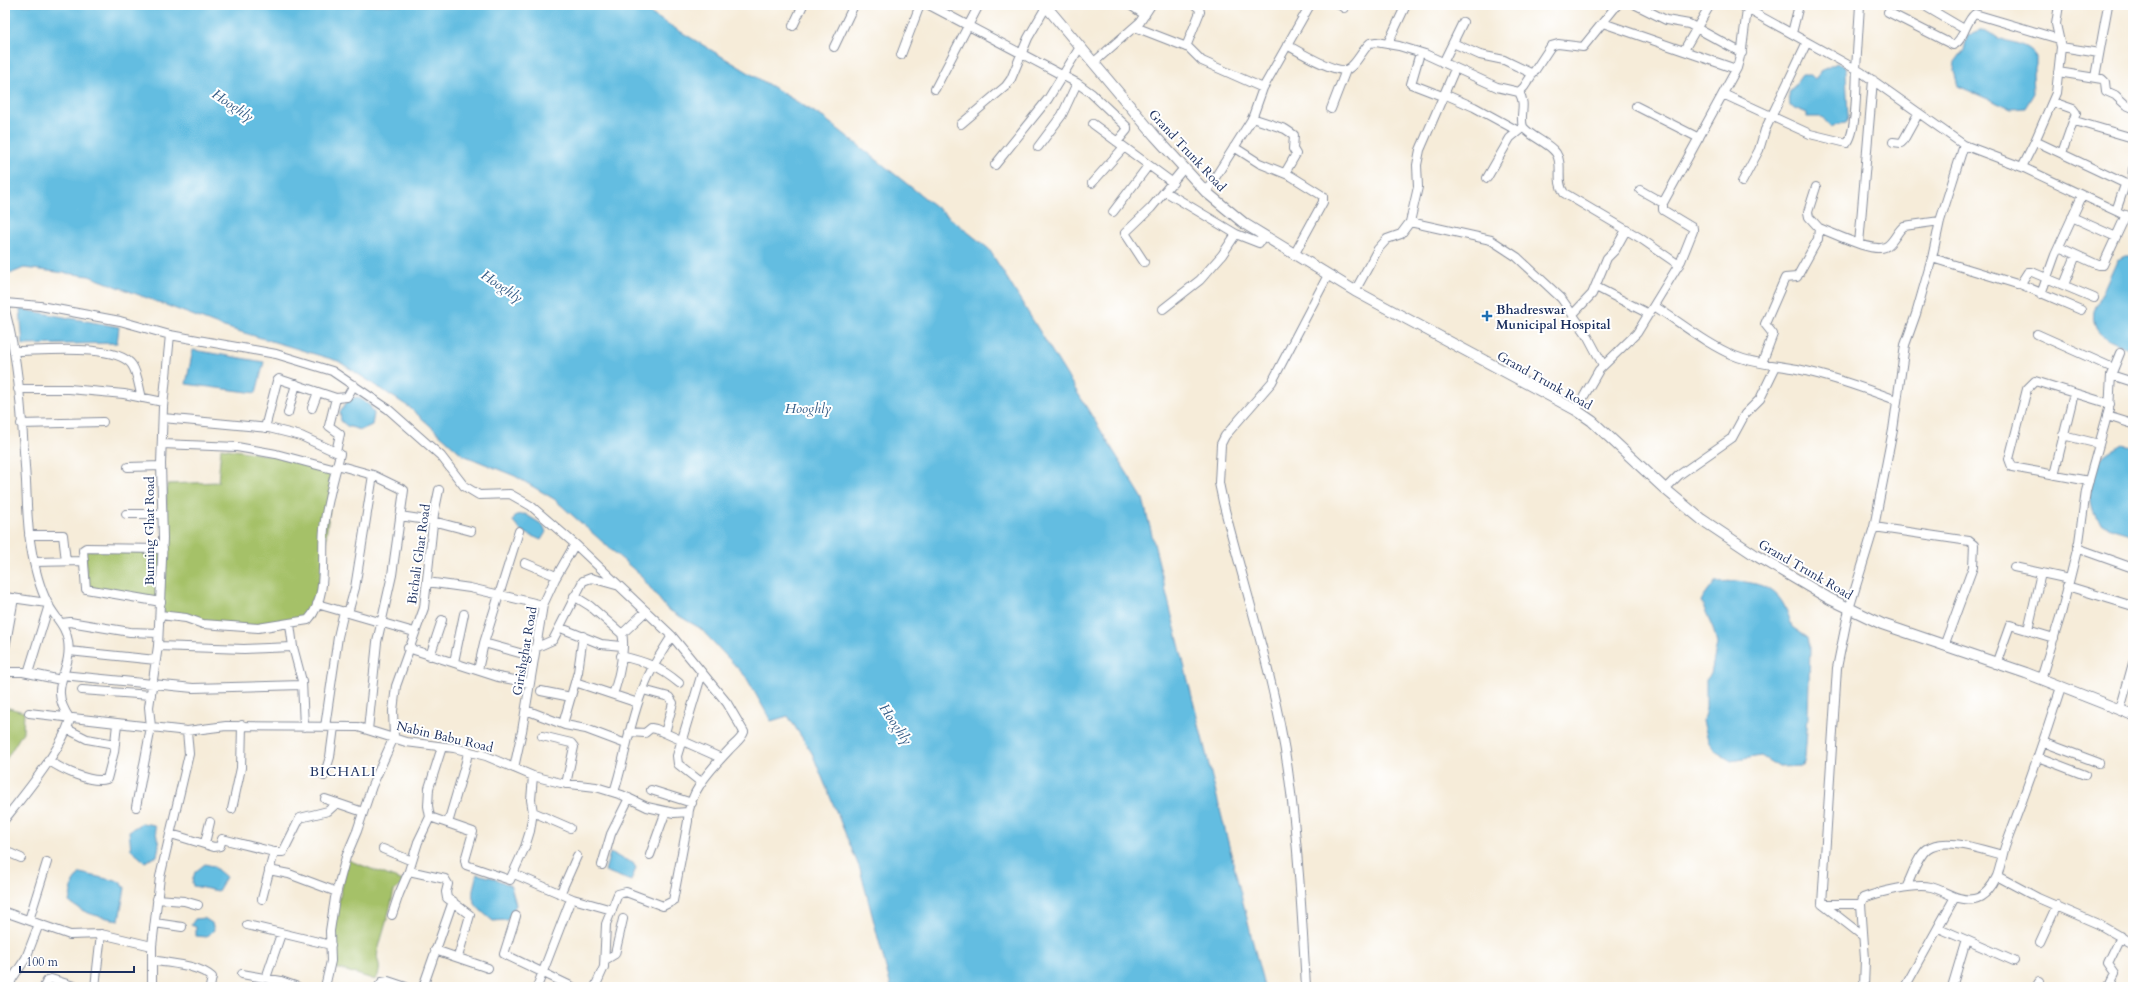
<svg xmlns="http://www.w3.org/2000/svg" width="2138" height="992" font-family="Cardo,serif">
<rect width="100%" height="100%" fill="#fff"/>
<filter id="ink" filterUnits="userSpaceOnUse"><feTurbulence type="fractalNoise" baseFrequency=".025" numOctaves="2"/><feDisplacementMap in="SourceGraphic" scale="8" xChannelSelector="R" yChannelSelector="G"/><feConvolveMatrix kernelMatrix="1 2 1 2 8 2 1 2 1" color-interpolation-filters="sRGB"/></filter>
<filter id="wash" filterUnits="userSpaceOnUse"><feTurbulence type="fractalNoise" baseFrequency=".012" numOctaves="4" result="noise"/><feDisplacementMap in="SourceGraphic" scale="16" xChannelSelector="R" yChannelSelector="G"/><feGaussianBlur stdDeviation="0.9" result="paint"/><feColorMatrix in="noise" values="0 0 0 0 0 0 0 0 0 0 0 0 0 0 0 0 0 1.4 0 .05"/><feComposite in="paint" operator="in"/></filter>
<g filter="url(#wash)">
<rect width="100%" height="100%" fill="#f6ecd9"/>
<path fill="#a5c168" stroke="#607863" d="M221,448L275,456L334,472L322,570L311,618L259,626L206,623L163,613L167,484L218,482Z
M85,550H162L159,599L87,588Z
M5,707L24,712L23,732L5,761Z
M348,860L403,881L402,885L394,891C390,912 383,931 378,951C375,963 384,963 376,980L333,967V928Z"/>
<path fill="#63bde1" stroke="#3f76a0" d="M5,5H622L648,12L824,118L989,249L1143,499L1264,987H891L860,869L812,753L788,716L771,721L746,677L700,628L667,609L640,575L554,499L515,476L463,455L409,407L338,361L221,326L89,276L24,268L12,273L5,270Z
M1980,30C1987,30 1990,34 1997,37C2010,43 2028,43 2036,57V65L2033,73L2034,93L2025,108L2011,109L1958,86L1954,71L1955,62L1964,50L1967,36Z
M1837,63L1844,66L1846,70L1848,118L1846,123L1838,124L1831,127L1822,117H1807V113L1790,106L1789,93L1802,75H1811L1815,79L1818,77L1820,71Z
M2125,256H2133V350C2113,341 2090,338 2094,311L2117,260Z
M20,309L119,327L117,343L23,345Z
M193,350L264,362L256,393L186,384Z
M358,397L370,406L374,414L372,425L361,430L347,426L341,421L340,412L349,399Z
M2122,444L2133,446V535C2122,531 2106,529 2099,520C2085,505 2090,470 2103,456C2108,451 2116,448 2122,444Z
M525,514L543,525L546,532L541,540L521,531L513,521L516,515Z
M1736,581C1771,584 1783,593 1792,627L1808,638L1810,648L1808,715L1805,758L1803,766L1779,767L1761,756L1731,761L1715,751L1708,740L1703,721L1706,708V680L1711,674L1717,644L1713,628L1701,601L1715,582Z
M142,823L154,825L159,845L157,856L145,862L131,850L129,831Z
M610,853L633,863L636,868L631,881L605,871Z
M205,864L213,866L226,877L218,891L193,886L192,882L195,872Z
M80,873L121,882L125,888L119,920C100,917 84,914 69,902L73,882Z
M477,874L494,878L511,886L516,905L507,920L493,921C471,903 469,901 477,874Z
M204,918L212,923L214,930L207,937L196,936V927L191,925L195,919Z"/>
</g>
<g filter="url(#ink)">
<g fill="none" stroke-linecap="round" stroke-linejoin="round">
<g stroke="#888e9c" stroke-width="10">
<path id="minor" d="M929,5L1077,83L1091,93L1127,127V130L1117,142
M1130,5L1145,15
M1340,5L1344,8
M1636,5L1666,20L1689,24L1742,53
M1740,5L1861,72L1964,145L2022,167L2133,219
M1923,5L1964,29
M1888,12L1953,45C1964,41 1965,21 1975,14L2059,39
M1603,23L1736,69
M793,26L803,5
M1135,27L1189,48L1202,61L1263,88
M1792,33L1799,5
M1388,43L1406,5
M1453,43L1480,55L1504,60L1533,74
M1287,45C1298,51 1337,75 1348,69C1357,64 1362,50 1370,43L1376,42L1399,46L1425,54L1497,87L1519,92L1524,87L1551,46L1558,44L1583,47L1617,5
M834,47L854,5
M1186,47L1200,12L1199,8L1195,5
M2061,47L2099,53
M1684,50L1710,5
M1420,53L1411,84L1442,96
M901,55L920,5
M1093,63L1140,22L1151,5
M1443,63L1463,22
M1856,69L1860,5
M2058,72L2102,79L2105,82L2106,91L2115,95L2126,105L2133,108
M2095,77L2108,5
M935,89L979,5
M1519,92C1527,106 1519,114 1523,127C1532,138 1548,142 1556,153C1564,165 1555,181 1564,193L1640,238L1679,265
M1444,94L1474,107L1518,131
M1723,94L1810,134L1847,143C1857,132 1856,86 1857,69
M2053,102L2073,109L2076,113L2062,153
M1636,106L1699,138
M1331,109L1346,70
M1252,118L1285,129L1294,135L1293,149L1296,154L1285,173
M2075,121L2133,138
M961,124L1006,86L1011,79L1028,38L1046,7
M1093,124L1173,183
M2035,141L2126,184
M1893,142L1901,143L1903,141L1918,114
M1038,147L1062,115L1077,83
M1234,147L1259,163L1291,176L1323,196V202L1294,255
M995,165L1048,99L1080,47
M2022,167L2035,141L2056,93L2061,47L2056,24L2059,5
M1487,178L1510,138L1521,129
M1742,182L1759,150L1765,130L1807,42
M1092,183L1124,147
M1640,190L1663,203
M1166,192L1236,234
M1206,192L1252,119L1263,88L1310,5
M2116,211L2125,185L2132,181L2133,169
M1113,212L1148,166
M2072,217L2116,237
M1410,222L1491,240L1517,257L1561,298L1587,335L1603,365
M1819,228C1833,233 1872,253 1885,247C1893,244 1897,231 1904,226L1940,221
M1859,244L1873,80
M2059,247L2098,265H2103L2126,215
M1932,258L2017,284L2021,283L2028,272H2032L2094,298
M1144,262L1125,233L1151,208L1184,168
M2020,284L2081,310
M2064,285L2076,255
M1596,287L1649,314
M1355,291L1378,249L1387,239L1401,234L1410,222L1418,187L1417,165L1420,150L1455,69
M2041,294L2055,255L2082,196
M5,303L40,306L120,321L170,335L276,354L332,371L388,409L441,456L464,486L479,495L510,494L531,506L575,544L672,636L727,703L744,732C742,739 733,745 728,751C711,769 687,794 688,821L673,901L663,906L626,892L618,894L606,924L604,967L595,987
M1654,306C1680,322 1706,344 1735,356C1755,364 1776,365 1797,369C1831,376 1864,388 1896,400
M1163,309L1200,280L1222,255L1236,234L1259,243L1263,235
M5,310C20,365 22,424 26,481C27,503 27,525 31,547C34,565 39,586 47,602C53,616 66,625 68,641C73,673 46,685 70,719C63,748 24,795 5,819
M1573,314L1592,294L1607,258L1615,250L1626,230
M2037,334L2113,368
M15,351C40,351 117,343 132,365C138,374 139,388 142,398
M1762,363L1773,334L1765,324L1785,278L1797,277L1818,239L1819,228L1809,217L1808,212L1816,187
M2111,375L2133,382
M18,389H69L124,394L163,402
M312,408L318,392
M1576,410L1599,370L1637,333L1681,261L1693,231V228L1663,210V203L1737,68L1742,49L1747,9
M288,413L296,384
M2107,416L2133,424
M21,424L103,422
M265,428L277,381L279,379L336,398L347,397L354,385
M2063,435L2099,444
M162,444L237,447L276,454L336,470
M336,452L340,434L329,426L336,398
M337,465L373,475L404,490L392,575L377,642L368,730
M128,467L161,466
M2054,475L2074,393
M2089,481L2012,467L2009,459L2027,389L2035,381L2110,404
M1665,489L1679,475L1732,438L1745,414L1760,399L1776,366
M126,514H162
M400,516L433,521L471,531
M1874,527L1969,541L1974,545L1973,567L1944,646
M29,535H63L66,561
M2077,548L2133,568
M34,562L84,561
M525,563L556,576
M2014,567L2069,579
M427,582L470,588L543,605
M2067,586L2133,606
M574,596L590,606L622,634C626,646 618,682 613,694
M5,597L47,603
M161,602L86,589L83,550L86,548L163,549
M317,604L414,632
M348,613L355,588L373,475
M160,615L186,618L203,624L258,628L308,620C329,598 321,556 324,529C326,504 334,478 340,454L301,436L269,428L163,418
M62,623L70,622L130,632L158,633
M290,624L293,647L302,681L304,727
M561,628L601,644L622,646
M2028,630L2041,573
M622,634L646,611
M484,643L534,657
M158,646L244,649L293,647
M5,648L14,598
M408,648L498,677L530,683
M535,648L553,640L583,581L591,578L616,585
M69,651L156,660
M430,656L442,620
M621,656C646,662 660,667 679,683
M454,662L464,614
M1996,664L2010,625L2054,638
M478,670L484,643L519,531
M5,672H23L61,680
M28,673L49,605
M702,673L677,756L678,764L702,783
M62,675L193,688L302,685
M2041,679L2061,614L2079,542L2086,491L2109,409L2111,375L2120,353
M575,682L638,703
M82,690L151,695
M643,690L669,697L673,703L665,733
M541,691L571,697
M526,710L565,725L586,729L626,744
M2120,710L2133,663
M29,713L187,731L226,726L358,727L406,742L454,748L486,756L533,776L561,783L596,787L622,795L647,807L674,813L688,812
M563,724L578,672L583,636
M325,727L338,637L344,611
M67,729L87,739L115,744
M629,732L645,733L651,728L656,729L721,758
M542,736L571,743L574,747L566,784
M2043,742L2099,763
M2038,757L2085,775
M48,760C61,769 91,784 107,779L114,752L117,724
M514,768L522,731L543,605L555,579L575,544
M324,776L330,757L334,727
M651,790L692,803
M614,792C625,759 629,723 643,689C650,670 661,653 672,636
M325,799L363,812
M136,807L151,727L149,707L158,646L163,538L161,464L163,407L170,335
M232,809L241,768L242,725
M533,812L570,828
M430,817L473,832L465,860L466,865L510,880L525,847L530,831L533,812L531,800L533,776
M448,823L466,762L468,752
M171,834L214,847L220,846L222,839L274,852L262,899
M205,843L210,822
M383,849L412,861
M5,851L21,858
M274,852H283L300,818L328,811L337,803
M650,855L666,811
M602,865L611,834L629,798
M269,870L289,874L337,892
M409,871L445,879L448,884L446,892L447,898L470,915L458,957
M514,874L573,899
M1997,876L2038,898L2098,924L2133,944
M1906,887C1912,876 1917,857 1927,849C1944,836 1983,850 2002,855
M561,892L577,856
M157,899L184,901L198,905
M1822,904L1863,936
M1861,904H1822L1837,668L1849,609L1874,527L1893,430L1905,345L1916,314L1932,258L1940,221L1964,145
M5,912L70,935L101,934L152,946
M392,915L399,894L409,871L418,842L430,817L428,806L429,788L442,747
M516,916L504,954L573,987
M29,920L47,862
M155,923L182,927
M247,925L331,945
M1939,928L2014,961
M2040,942L2057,905
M435,950L488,968
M152,960C170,964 197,964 212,977L210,987
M605,960L615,954L623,919
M242,974L281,981L298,987
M266,978L281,934
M9,987L12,979L26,958L39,924
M44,987L47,981L51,979L77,987
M95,987L101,934
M152,987V946L160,877L189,754L187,731
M325,987L331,961L330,931L335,898L346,857L357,831L372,786L394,737L393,711L396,686L424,608L434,514L439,490
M378,987L382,982L388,981L406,987
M423,987L453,901
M537,987L569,904L573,899L612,910
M1306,987C1302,915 1298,842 1288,770C1275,679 1245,591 1223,502L1219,483L1221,444L1225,436L1272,382L1328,275
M1864,987L1865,959L1861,904L1863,898C1879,892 1915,883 1931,887C1946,891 1958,902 1974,899C1985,897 1993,885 1997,876C2001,866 2002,854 2006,844C2026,792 2044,740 2061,687
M1905,987L1955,897
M1952,987L1966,940
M2036,987L2039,982
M2108,987L2115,973L2108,963L2121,936"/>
</g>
<g stroke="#888e9c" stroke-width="12">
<path id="major" d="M1045,5L1155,136L1206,192L1245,224L1355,291L1576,410L1592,421L1665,489L1701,519L1755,555L1830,599L1882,624L2026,673L2133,715"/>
</g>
<use href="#minor" stroke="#fff" stroke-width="8"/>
<use href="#major" stroke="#fff" stroke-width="10"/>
</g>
</g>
<path fill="#1f6fb2" stroke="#fff" stroke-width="1.5" d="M1485 310h4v4h4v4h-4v4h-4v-4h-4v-4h4z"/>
<g text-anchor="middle" stroke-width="4" stroke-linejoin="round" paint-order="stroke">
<g font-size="13" fill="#1b2f5e" stroke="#fff">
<text transform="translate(1188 150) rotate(47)" y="5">Grand Trunk Road</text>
<text transform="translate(1545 380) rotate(29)" y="5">Grand Trunk Road</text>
<text transform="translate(149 531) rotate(-90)" y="5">Burning Ghat Road</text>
<text transform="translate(418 554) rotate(-82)" y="5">Bichali Ghat Road</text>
<text transform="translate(1806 569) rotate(30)" y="5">Grand Trunk Road</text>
<text transform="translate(524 651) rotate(-80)" y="5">Girishghat Road</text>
<text transform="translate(445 736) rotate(13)" y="5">Nabin Babu Road</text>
</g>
<g font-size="13" font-weight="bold" fill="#1b2f5e" stroke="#fff" text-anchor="start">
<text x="1496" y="314">Bhadreswar<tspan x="1496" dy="15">Municipal Hospital</tspan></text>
</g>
<g font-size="14" font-style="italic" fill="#315a85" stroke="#fff">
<text transform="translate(233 105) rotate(34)" y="5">Hooghly</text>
<text transform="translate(502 286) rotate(34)" y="5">Hooghly</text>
<text x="808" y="413">Hooghly</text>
<text transform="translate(896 724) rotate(56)" y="5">Hooghly</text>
</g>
<g font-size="14" letter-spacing="1" fill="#1b2f5e" stroke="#fff">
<text x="343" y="776">BICHALI</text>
</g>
</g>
<rect width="2138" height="992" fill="none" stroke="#fff" stroke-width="20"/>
<path d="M20 966v6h114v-6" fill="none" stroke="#1b2f5e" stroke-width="2"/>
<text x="26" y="966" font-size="12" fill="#1b2f5e" stroke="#ffffff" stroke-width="3" paint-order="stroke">100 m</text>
</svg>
